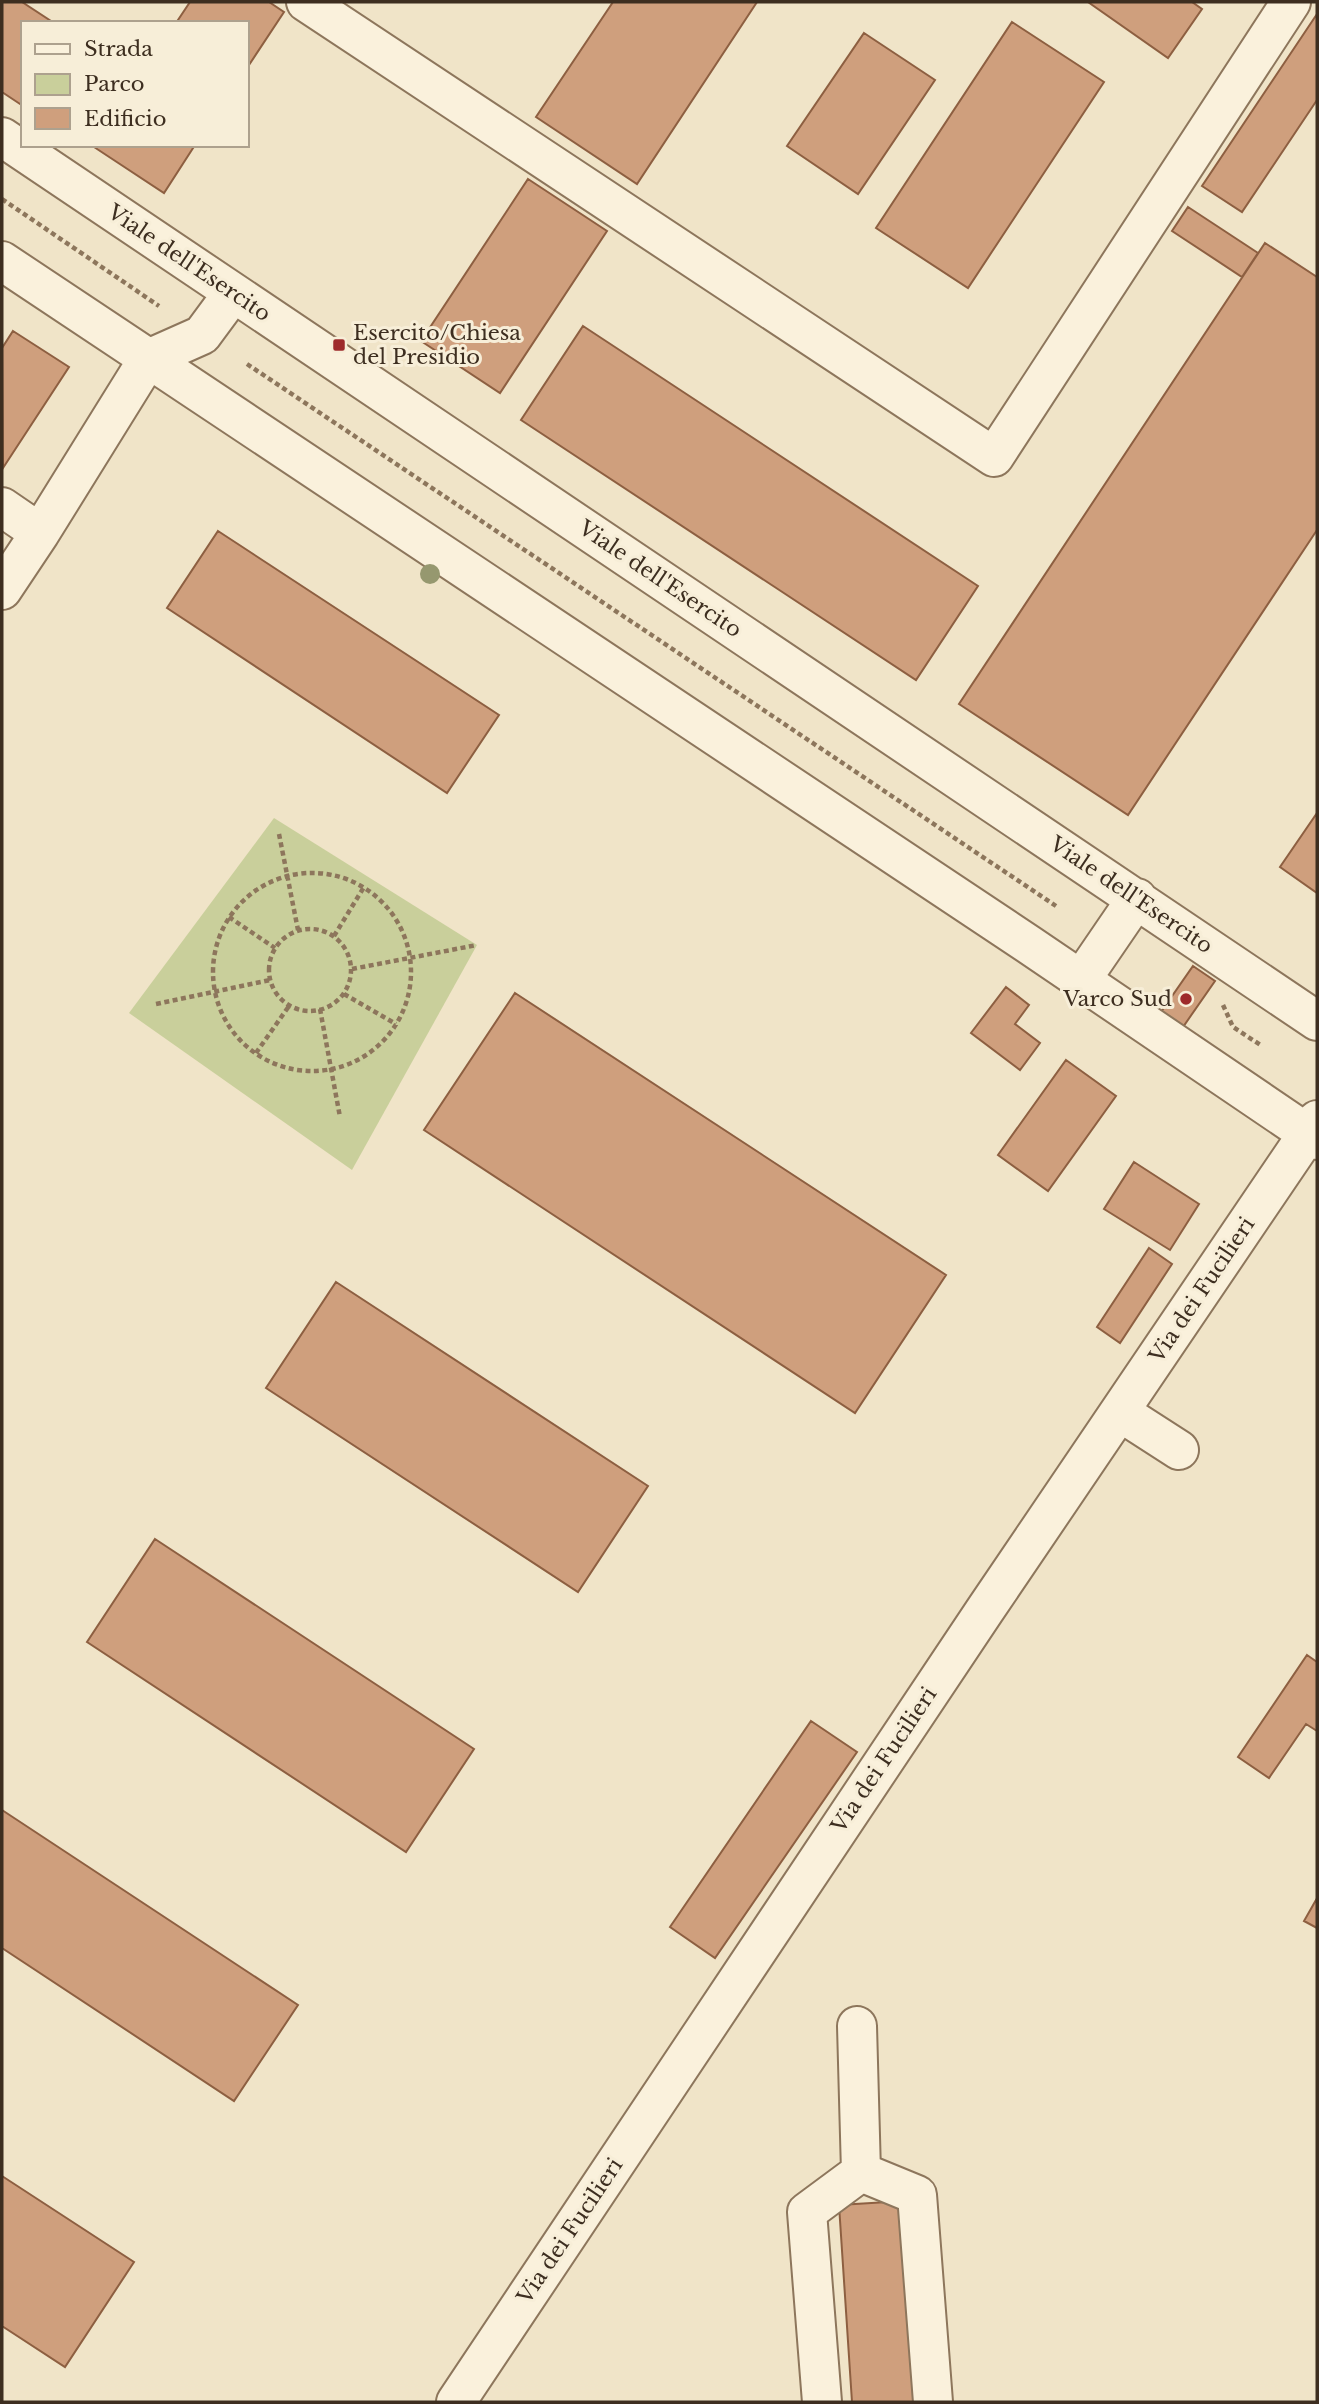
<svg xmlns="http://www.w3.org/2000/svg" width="1319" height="2404" font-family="'Libre Baskerville',serif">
<rect width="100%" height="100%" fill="#f0e4c8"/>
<path fill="#c9cf9b" d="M274,818L477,945L352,1170L129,1013Z"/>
<path fill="#cf9f7d" stroke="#8d5f41" stroke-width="2" d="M2,2H22L54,23H23V106L2,92Z
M190,2H269L284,12L247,68V23H176Z
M613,2H757L637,184L536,117Z
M1088,2H1192L1202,9L1168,58Z
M1317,14V100L1242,212L1202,186Z
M1012,22L1104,82L968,288L876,228Z
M864,33L935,80L858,194L787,146Z
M95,145H195L164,193L94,147Z
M528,179L607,231L500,393L421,341Z
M1188,207L1258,253L1242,277L1172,231Z
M1265,243L1317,277V530L1128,815L959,704Z
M583,326L978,586L916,680L521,420Z
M13,331L69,367L3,468L2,348Z
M218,531L499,715L447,793L167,608Z
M1317,813V893L1280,867Z
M1193,966L1215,981L1183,1027L1161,1012Z
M1006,987L1029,1005L1015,1024L1040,1043L1020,1070L971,1033Z
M515,993L946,1275L855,1413L424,1130Z
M1066,1060L1116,1096L1048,1191L998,1155Z
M1134,1162L1199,1204L1170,1250L1104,1209Z
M1149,1248L1172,1264L1120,1343L1097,1327Z
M336,1282L648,1486L578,1592L266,1388Z
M155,1539L474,1749L406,1852L87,1642Z
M1307,1655L1317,1662V1731L1306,1724L1269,1778L1238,1757Z
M811,1721L857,1752L715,1958L670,1927Z
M2,1810L298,2005L234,2101L2,1948Z
M1316,1900L1317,1901V1928L1304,1921Z
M2,2176L134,2262L65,2367L2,2326Z
M904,2201L918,2402H852L839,2205Z"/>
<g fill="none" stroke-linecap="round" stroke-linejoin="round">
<g stroke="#8d765c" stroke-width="42">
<path id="minor" d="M306,2L994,457L1291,2
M2,137L1317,1021
M2,261L1028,944L1317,1140
M2,507L40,533
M2,590L40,533L148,359L202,335L233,293
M1081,980L1137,898
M1120,1412L1179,1450
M861,2172L917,2195L933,2402
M456,2402L985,1610L1317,1120
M822,2402L807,2212L861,2172L857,2026"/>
</g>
<path stroke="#8d765c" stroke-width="4.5" stroke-dasharray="5 3.5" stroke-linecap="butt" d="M2,199L159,306
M247,364L1056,906
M279,834L298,930
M213 972a99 99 0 1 1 198 0a99 99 0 1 1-198 0Z
M229,917L275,948
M269 970a41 41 0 1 1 82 0a41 41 0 1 1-82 0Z
M334,936L364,887
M352,969L477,945
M344,994L396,1024
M156,1004L270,980
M1223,1005L1233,1027L1262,1046
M320,1009L340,1117
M256,1053L289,1006"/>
<use href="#minor" stroke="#faf1dc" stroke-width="38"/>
</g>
<circle fill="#96986f" cx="430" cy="574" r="10"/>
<g fill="#9e2a2b" stroke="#f7eed8" stroke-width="2.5">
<rect x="332" y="338" width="14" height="14" rx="3.5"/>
<circle cx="1186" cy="999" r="7"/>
</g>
<g text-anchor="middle" stroke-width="6" stroke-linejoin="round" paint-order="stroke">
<g font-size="21" fill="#3d2e20" stroke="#f7eed8">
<text transform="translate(189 263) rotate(34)" y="7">Viale dell'Esercito</text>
<text transform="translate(660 579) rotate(34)" y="7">Viale dell'Esercito</text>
<text transform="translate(1131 895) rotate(34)" y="7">Viale dell'Esercito</text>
<text transform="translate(1202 1290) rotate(-56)" y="7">Via dei Fucilieri</text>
<text transform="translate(884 1760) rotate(-56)" y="7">Via dei Fucilieri</text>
<text transform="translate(570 2231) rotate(-56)" y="7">Via dei Fucilieri</text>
</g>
<g font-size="21" fill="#3d2e20" stroke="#f7eed8" text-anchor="start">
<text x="353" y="340">Esercito/Chiesa<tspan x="353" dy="24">del Presidio</tspan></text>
<text x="1172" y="1006" text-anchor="end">Varco Sud</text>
</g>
</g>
<rect width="1319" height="2404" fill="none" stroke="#3d2e20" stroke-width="7"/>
<rect x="21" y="21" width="228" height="126" fill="#f7eed8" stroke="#ada18e" stroke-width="2"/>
<rect x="35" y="44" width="35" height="10" fill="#faf1dc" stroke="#ada18e" stroke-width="2"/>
<text x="84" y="56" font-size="21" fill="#3d2e20">Strada</text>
<rect x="35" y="74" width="35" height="21" fill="#c9cf9b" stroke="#ada18e" stroke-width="2"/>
<text x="84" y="91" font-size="21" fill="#3d2e20">Parco</text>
<rect x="35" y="108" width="35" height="21" fill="#cf9f7d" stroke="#ada18e" stroke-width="2"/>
<text x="84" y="126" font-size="21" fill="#3d2e20">Edificio</text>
</svg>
